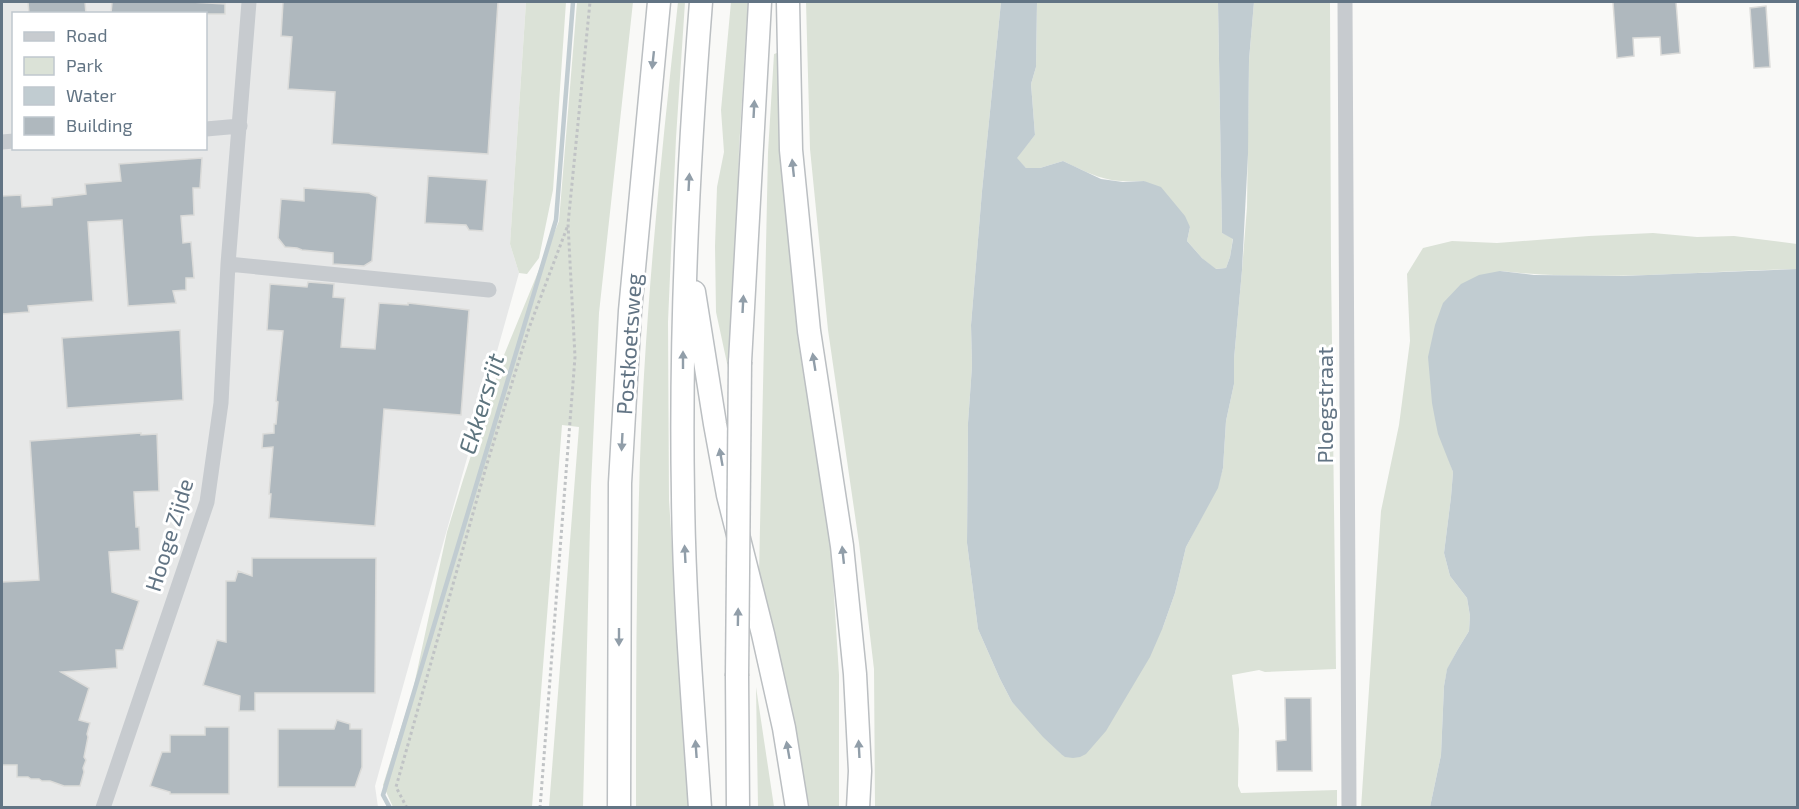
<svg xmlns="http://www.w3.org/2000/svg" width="1799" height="809" font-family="'Exo 2',sans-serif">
<rect width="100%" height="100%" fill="#f9f9f7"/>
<path fill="#e7e8e8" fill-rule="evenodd" d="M2,2H526L510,244L519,273L375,786L378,807L2,808ZM14,14H206V148H14Z"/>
<path fill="#dbe2d7" d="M526,2H566L553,190L539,258L527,274L519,273L510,244Z
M577,2H633L599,313L591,486L583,807H549L579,427L562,425L532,807H393L383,785L413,690L447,532L463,480L502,360L559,221Z
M678,2H685L676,138L668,322L669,500L689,807L636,808C636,703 636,599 639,494C643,330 660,165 678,2Z
M731,2H748L739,149L737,248L730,377L716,312L715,246L717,187L724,152L721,110Z
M806,2H1001L982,191L971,325L972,366L968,423L967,543L978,629L1000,679L1012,702L1061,754L1163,627L1175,593L1186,547L1217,488L1223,468L1226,421L1234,384V359L1242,270L1247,207L1249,60L1254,2H1330L1331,264L1336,669L1265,672L1259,670L1232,675L1239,729L1238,786L1241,793L1337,790V807H875L874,669L859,543L828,330L810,149Z
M1037,2H1218L1222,233L1233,238L1230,257L1226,268L1215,269L1202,258L1187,241L1190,227L1144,181C1107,183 1096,177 1063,161L1040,168H1026L1016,158L1035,135L1031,84L1036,67Z
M777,53L781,153L797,333L831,547L839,675V807H806L759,574L768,152L774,54Z
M1653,233L1697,237L1734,236L1797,244V269C1698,271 1599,282 1500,271L1448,457L1453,472L1451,497L1444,553L1450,576L1467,598L1470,616L1469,631L1458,649L1447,670L1444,686L1441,755L1430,807L1361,808L1381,511L1399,425L1410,341L1407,274L1423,248L1452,241L1497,243L1589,236Z
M756,687L773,800L774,807H758Z"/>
<path fill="#c1ccd1" d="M1001,2H1037L1036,67L1031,84L1035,135L1017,158L1026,168H1040L1063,161L1101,179L1123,182L1144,181L1161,187L1185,216L1190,227L1187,241L1202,258L1216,269L1226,268L1230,257L1233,239L1222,233L1218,2H1254L1249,60L1248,154L1242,270L1234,359V384L1226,421L1223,468L1218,488L1186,547L1175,593L1163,627L1150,657L1106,731L1086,754L1080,757L1073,758L1065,757L1061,754L1043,737L1012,702L1000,679L978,629L967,543L968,423L972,366L971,325L982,191Z
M1797,269V807H1430L1441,755L1444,686L1447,669L1458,649L1469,631L1470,616L1467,598L1450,576L1444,553L1451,497L1453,472L1438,434L1435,419L1432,403L1428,357L1435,325L1443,303L1461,284L1479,275L1500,271L1534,275L1623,276Z"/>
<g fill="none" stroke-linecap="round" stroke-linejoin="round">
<path stroke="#c1ccd1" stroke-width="4.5" d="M390,808L383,795L556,220L573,2"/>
</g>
<path fill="#afb8be" stroke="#dbdbd9" stroke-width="1.5" d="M28,2H85L86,14H29Z
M112,2H191L225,4V14H111Z
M283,2H498L488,154L332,144L335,92L288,89L292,37L281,36Z
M1613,2H1676L1680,53L1661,55L1660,37L1633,38L1634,56L1617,58Z
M1766,6L1770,67L1754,68L1750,8Z
M202,158L200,188H193L194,215L181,216L183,243L191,242L194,278H186V290L173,291L176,303L128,306L122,220L88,222L93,301L28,306L29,312L2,314V196L21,195L22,207L52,205V198L86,194L85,184L121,181L119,164Z
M428,176L487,180L483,231L469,230L466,225L425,223Z
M304,188L369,193L377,197L372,261L364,266L333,264V253L302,250L297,248L285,247L278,238L281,199L304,201Z
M308,282L334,284L333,297L345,298L341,347L375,349L379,303L408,305V303L469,310L461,415L384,409L375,526L269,518L271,494H269L273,447L262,448L263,434L274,433V424H276L278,402L276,401L283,331L267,330L270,284L307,287Z
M180,330L183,400L67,408L62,338Z
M141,433V435L157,434L159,491L134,492L136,527H139L140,550L109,552L112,592L139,601L123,650H116L117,668L61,672L89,688L79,720L90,723L87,734L88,737L84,757L86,760L83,768L84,772L80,786H64L50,781H42L39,779H31L28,777H17V765H2V582L39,580L30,441Z
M252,558H376L375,693H255V711H239L240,696L203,685L217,640L226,642V581H235L238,571L252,576Z
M1285,698H1311L1312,771H1277L1276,741L1286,740Z
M337,720L350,724V729H362V767L355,787H278V729H334Z
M205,727H229V794H170V792L150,786L162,752H170V735H205Z"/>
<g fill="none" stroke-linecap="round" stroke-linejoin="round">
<g stroke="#bbbfc2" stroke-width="25">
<path id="highway" d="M788,2L791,150L809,331L842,546L855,674L860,771L858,808
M694,292L715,424L728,495L763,634L784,728L797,808
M740,362L760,2
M737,676L738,808
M619,808L620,483L630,311L659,2
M700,808C693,704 684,599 683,495C680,330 688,166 701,2"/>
</g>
<path stroke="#c0c3c5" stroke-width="3" stroke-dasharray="3 3" stroke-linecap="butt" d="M407,808L396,787L486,467L529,328L568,225
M540,808L575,357L568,224L590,2"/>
<path stroke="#c7cbcf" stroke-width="15" d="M1345,2L1349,808
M206,129L240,126
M2,142L14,141
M228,264L489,290
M103,808L207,502L221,403L228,264L249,2"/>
<use href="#highway" stroke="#fff" stroke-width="22"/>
<g stroke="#bbbfc2" stroke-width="25" stroke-linecap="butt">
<path id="highway-bridge" d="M737,676L740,362"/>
</g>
<use href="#highway-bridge" stroke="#fff" stroke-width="22"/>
</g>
<defs><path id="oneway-solid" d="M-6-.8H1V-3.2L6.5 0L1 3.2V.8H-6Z" transform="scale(1.5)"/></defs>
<g fill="#919ea9">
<use href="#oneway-solid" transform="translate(653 60) rotate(96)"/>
<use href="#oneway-solid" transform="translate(754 109) rotate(-87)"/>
<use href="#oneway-solid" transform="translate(793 168) rotate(-96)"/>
<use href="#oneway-solid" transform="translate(689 182) rotate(-87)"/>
<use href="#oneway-solid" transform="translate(743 304) rotate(-87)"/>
<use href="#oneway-solid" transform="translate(683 360) rotate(-90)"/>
<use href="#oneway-solid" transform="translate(814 362) rotate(-99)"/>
<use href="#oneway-solid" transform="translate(622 442) rotate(93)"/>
<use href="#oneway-solid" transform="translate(721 457) rotate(-100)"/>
<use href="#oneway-solid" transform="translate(685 554) rotate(-93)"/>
<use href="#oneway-solid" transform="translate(843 555) rotate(-96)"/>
<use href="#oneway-solid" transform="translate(738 617) rotate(-89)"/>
<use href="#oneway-solid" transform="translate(619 637) rotate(90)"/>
<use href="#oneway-solid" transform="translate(696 749) rotate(-94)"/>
<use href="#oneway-solid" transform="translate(859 749) rotate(-93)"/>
<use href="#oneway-solid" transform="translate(788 750) rotate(-100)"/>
</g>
<g text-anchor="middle" stroke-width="6" stroke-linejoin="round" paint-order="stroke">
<g font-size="22" fill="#627484" stroke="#fff">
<text transform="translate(629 344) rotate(-86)" y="8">Postkoetsweg</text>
<text transform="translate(1325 405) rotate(-90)" y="8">Ploegstraat</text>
<text transform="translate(169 535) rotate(-73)" y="8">Hooge Zijde</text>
</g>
<g font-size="24" font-style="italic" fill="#5d747e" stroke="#fff">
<text transform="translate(482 404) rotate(-73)" y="8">Ekkersrijt</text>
</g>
</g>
<rect width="1799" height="809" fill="none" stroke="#627484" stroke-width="6"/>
<rect x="12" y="12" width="195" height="138" fill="#ffffff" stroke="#c0c7ce" stroke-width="1.5"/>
<rect x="24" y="32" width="30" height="9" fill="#c7cbcf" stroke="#c0c7ce" stroke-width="1.5"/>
<text x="66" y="42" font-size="18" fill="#627484">Road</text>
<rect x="24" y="57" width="30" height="18" fill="#dbe2d7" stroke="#c0c7ce" stroke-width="1.5"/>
<text x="66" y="72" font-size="18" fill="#627484">Park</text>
<rect x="24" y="87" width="30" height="18" fill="#c1ccd1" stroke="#c0c7ce" stroke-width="1.5"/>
<text x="66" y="102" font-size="18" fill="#627484">Water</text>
<rect x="24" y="117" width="30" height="18" fill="#afb8be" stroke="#c0c7ce" stroke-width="1.5"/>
<text x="66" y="132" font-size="18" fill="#627484">Building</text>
</svg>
